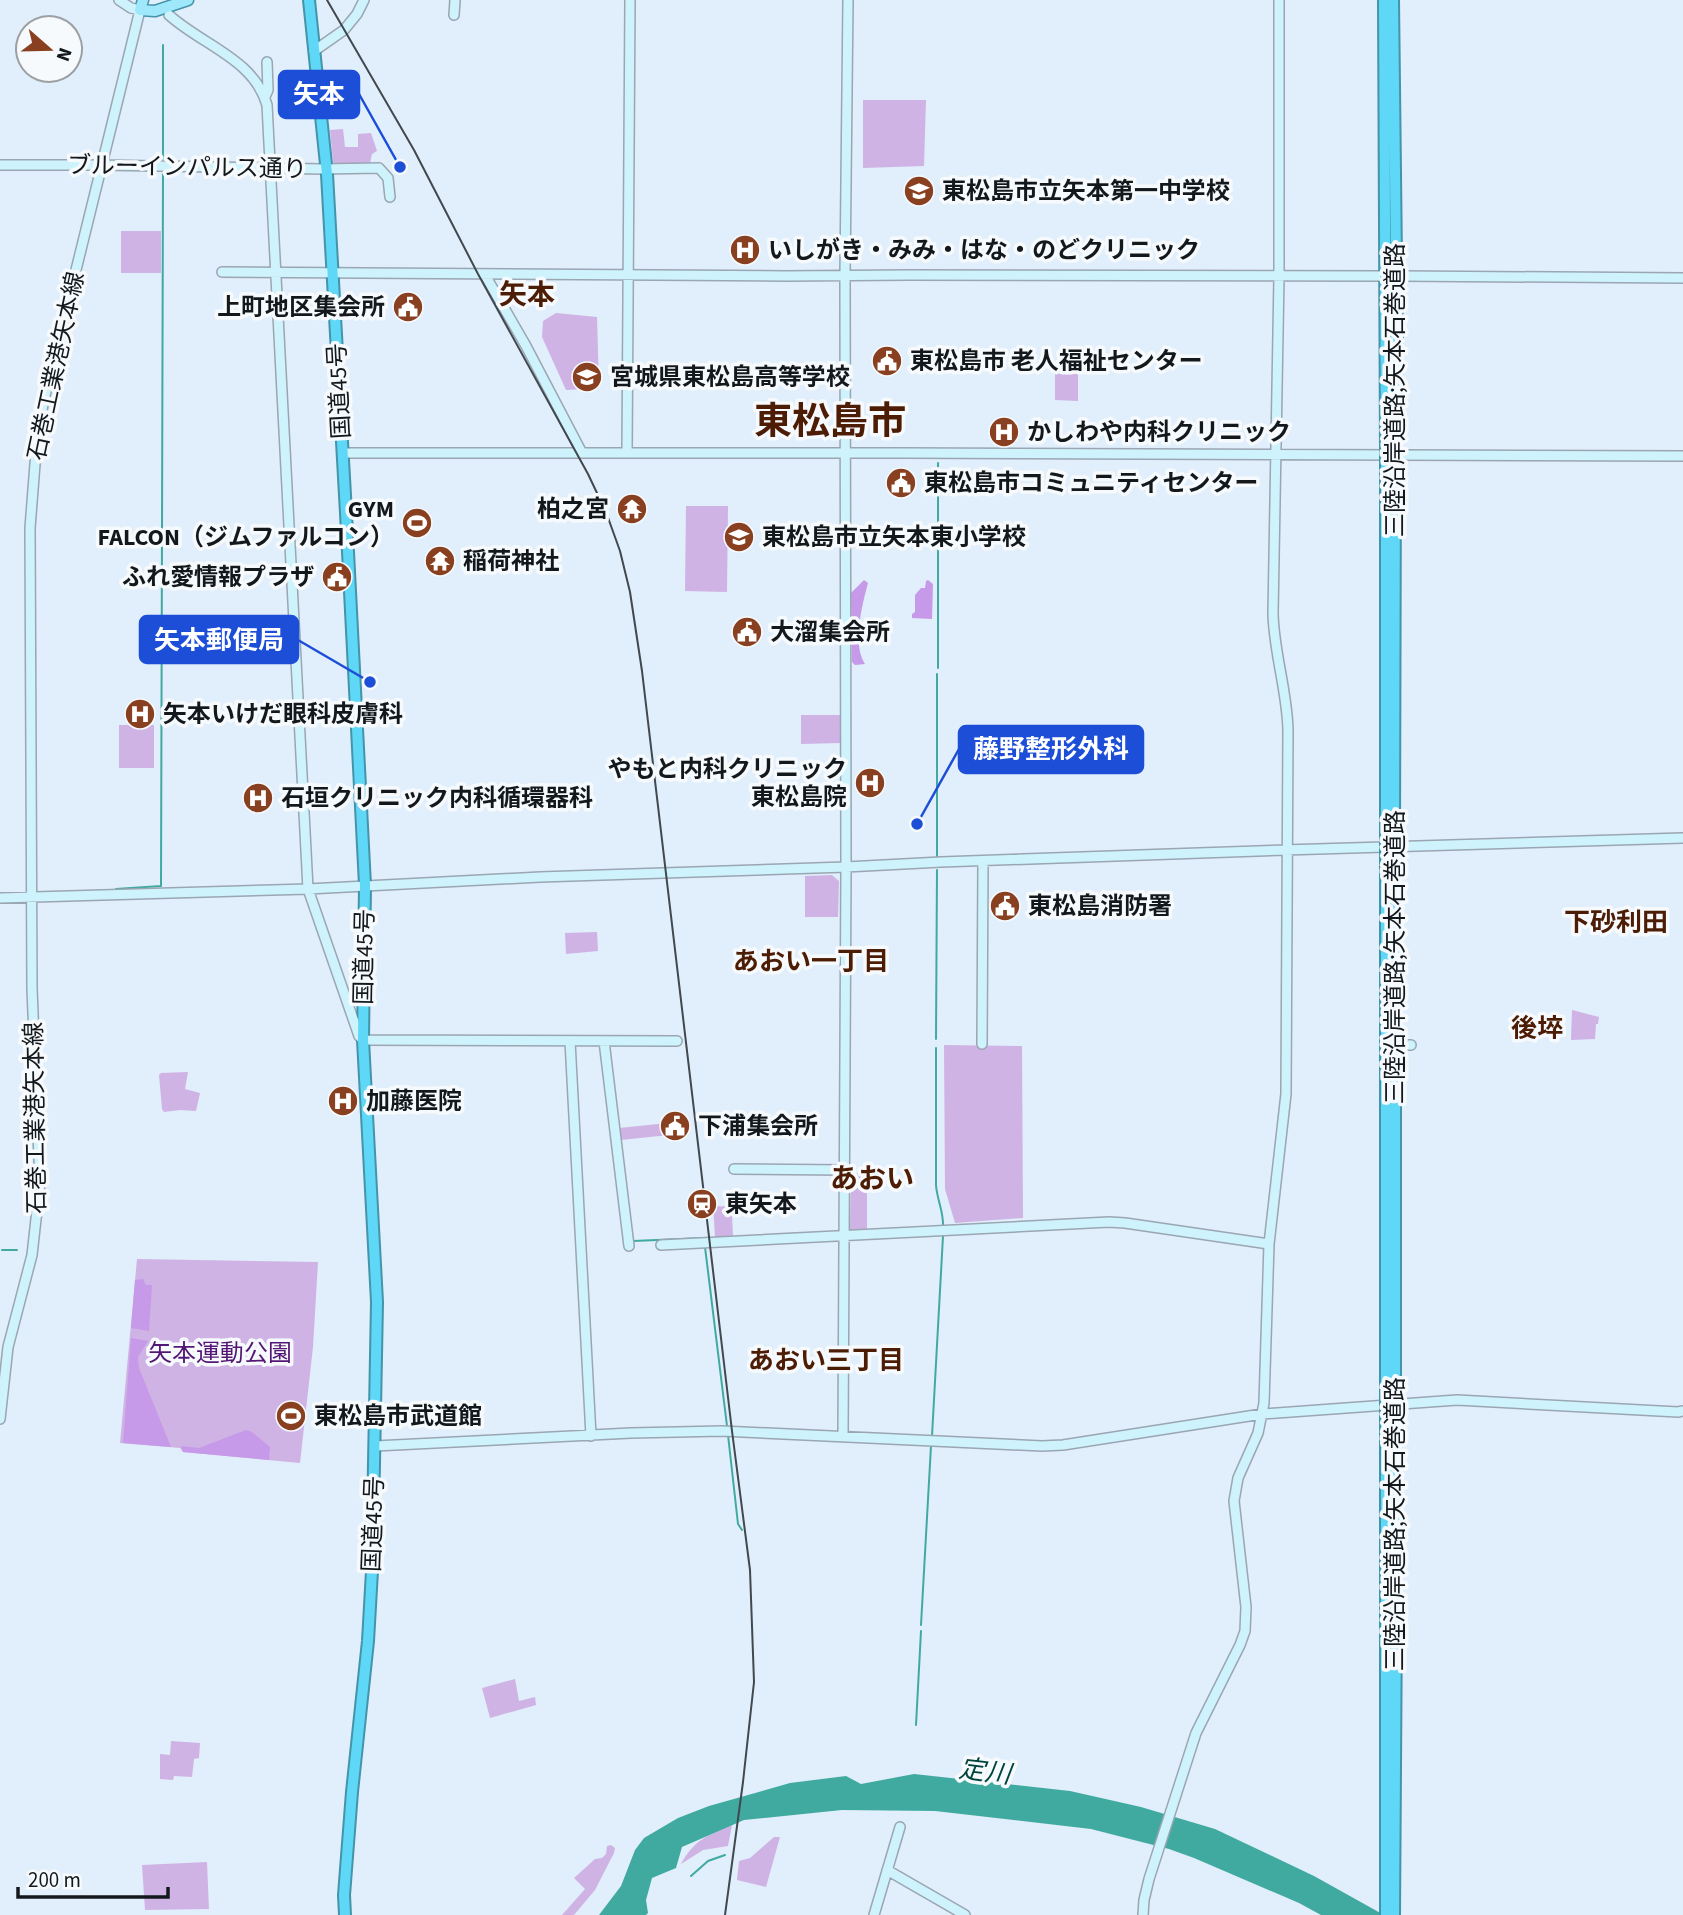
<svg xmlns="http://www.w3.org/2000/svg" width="1683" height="1915" font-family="'Source Sans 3','Noto Sans JP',sans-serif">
<rect width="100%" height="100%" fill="#e1eefb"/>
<path fill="#cfb3e4" d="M863,100H926L924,166L863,168Z
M343,129L345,147H358V134L371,133L377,151L372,154L370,163L336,164L333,162L330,130Z
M121,231H161V273H121Z
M556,313L597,317L599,388L566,390L542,337L543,321Z
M1078,373V401L1055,400V374Z
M686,506H728L727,592L685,591Z
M801,715H842L841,743L801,744Z
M119,725H154V768H119Z
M832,875L839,881L838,917H805V876Z
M597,932L598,951L566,954L565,933Z
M1572,1010L1599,1017L1598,1024H1596L1595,1039L1571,1040Z
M944,1045L1022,1046L1023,1218L955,1223L945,1189Z
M188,1072L185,1089L200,1093L196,1111L180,1110L164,1112L162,1109L159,1075L161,1073Z
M668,1123L669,1135L621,1140L619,1128Z
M867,1173V1230L851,1231L850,1229L851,1174Z
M735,1201H737L736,1212L732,1214L733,1236L715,1237L713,1204C721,1209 725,1205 734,1204Z
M137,1259L318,1262L313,1347L300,1463L183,1452L180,1448L120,1443Z
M515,1679L519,1701L535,1697L536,1705L490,1718L482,1688Z
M171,1741L200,1743L199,1758L194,1759L192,1777L174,1776L173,1780L160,1779V1754L170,1755Z
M732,1825L728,1846L703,1850L681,1864C695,1839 707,1836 732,1825Z
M774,1837H780L766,1887L737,1880L739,1861L750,1858Z
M611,1845L615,1848L614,1853L595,1890L574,1915H562L585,1889L574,1878L595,1859L602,1858L606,1854L607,1846Z
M207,1862L209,1909L145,1910L142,1865Z"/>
<path fill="#c799e9" d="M864,580L868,583C862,605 852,645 865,664L855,665L852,662L851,593Z
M928,580L933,584L932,619L912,618V614L915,612V595L921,588H925L926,581Z
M143,1279L146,1285H152L149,1331L131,1328L135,1280Z
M131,1338L148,1341L138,1357L139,1368L171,1447L123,1443Z
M246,1430L252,1432L270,1447L269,1460L183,1452L181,1446L199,1448Z"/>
<path fill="#40aaa1" d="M914,1774L1070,1791L1141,1807L1215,1829L1314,1876L1384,1915H1321L1299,1903L1194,1858L1169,1849L1091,1829L935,1811L842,1810L744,1820L682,1847L676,1868L652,1878L646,1900L648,1913L646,1915H599L621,1886L635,1850L644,1838L678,1818L709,1806L790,1783L846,1776L861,1784Z"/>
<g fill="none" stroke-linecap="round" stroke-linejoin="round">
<path stroke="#40aaa1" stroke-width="2" d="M163,45V159
M938,668V463
M937,858V674
M116,889L161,886L163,174
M936,1039L937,870
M936,1048V1185C937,1200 944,1212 943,1227
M633,1241L705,1238
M705,1247L727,1426
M2,1250H17
M728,1435L738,1524L742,1530
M932,1436L943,1236
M921,1625L931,1446
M916,1725L921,1631
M691,1876L708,1861L725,1855"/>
<g stroke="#9aa6b2" stroke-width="12">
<path id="secondary" d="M169,15C202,45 254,59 267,105L308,889L359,1036L363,1040L677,1041
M454,15L455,0
M314,51L344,30L357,14L364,0
M265,97L268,90L267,62
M0,165H101L322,169L379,168L388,178L390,197
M222,272L786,276L909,275L1380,276
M485,275L526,346L582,453
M1401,276L1683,278
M343,453H905L1683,456
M627,453L630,0
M0,898L308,889L540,877L846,867L941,862L1284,850L1683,838
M570,1041L591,1436
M604,1041L629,1246
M982,1044L983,861
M1403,1045H1411
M734,1169L844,1170
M661,1245L1109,1222L1125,1223L1269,1244
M0,1419L8,1347L32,1255L40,1183L32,989L30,528L36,451L43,404L140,10L131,8L119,0
M843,1435L846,867L845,275L848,0
M375,1446L631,1433L722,1431L1042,1446L1063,1445L1262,1414L1457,1400L1678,1412L1683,1411
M887,1870L965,1915
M874,1915L900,1827
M1143,1915L1144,1900L1149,1879L1196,1733L1240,1645L1245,1631L1246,1607L1234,1501L1238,1478L1258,1433L1264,1403L1269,1244L1286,1094L1288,730C1287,690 1274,653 1273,614L1279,276V0"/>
</g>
<g stroke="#4494aa" stroke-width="13">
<path id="primary" d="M143,0L140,10L155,11L188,0"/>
</g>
<g stroke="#4494aa" stroke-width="14">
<path id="highway" d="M309,0L327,174L346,513L365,885L363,1040L377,1302L372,1571L368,1641L352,1792L344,1895L345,1915
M1384,0L1386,447
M1393,0L1397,346L1395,447
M1386,463V838
M1394,838L1395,462
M1395,854V1397
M1386,1396V853
M1386,1915V1412
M1394,1915L1396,1618L1395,1413"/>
</g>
<use href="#secondary" stroke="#cff3fd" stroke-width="9"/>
<use href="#primary" stroke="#9fe7fa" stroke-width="10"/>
<use href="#highway" stroke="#5fd7f7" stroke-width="10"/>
<path stroke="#41484e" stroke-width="2" d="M327,0L414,150L478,274L588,474L606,512L620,551L630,592L642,671L732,1431L750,1570L754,1682L743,1782L725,1915"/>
<g stroke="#4494aa" stroke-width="14" stroke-linecap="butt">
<path id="highway-bridge" d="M1395,447V462
M1386,463V447
M1394,838L1395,854
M1386,853V838
M1386,1396V1412
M1395,1397V1413"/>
</g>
<use href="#highway-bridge" stroke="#5fd7f7" stroke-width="10"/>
</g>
<defs>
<g id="school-disc" transform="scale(1.575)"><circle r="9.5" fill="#884020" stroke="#f7fafc"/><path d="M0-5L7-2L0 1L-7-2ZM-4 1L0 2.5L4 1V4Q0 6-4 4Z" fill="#fff"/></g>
<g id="hospital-disc" transform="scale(1.575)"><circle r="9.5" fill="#884020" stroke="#f7fafc"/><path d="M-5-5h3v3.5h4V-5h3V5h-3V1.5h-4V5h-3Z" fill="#fff"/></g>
<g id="civic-disc" transform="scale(1.575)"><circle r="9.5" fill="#884020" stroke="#f7fafc"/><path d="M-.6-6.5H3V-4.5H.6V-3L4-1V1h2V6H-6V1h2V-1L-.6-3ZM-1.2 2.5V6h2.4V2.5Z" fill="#fff"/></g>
<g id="temple-disc" transform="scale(1.575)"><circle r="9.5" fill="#884020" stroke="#f7fafc"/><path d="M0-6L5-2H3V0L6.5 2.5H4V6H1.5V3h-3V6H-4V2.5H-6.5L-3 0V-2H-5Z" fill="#fff"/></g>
<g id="stadium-disc" transform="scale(1.575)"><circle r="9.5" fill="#884020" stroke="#f7fafc"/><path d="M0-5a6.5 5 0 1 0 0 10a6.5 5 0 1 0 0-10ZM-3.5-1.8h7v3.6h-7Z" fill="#fff"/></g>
<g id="station-disc" transform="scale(1.575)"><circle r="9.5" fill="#884020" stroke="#f7fafc"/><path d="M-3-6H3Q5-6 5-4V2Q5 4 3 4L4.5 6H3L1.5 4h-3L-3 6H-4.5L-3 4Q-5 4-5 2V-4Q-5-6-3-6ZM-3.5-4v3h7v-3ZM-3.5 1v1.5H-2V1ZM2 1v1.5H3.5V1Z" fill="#fff"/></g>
</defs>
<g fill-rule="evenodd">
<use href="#school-disc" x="919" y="191"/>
<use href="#hospital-disc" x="745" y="250"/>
<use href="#civic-disc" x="408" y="307"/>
<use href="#civic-disc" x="887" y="361"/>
<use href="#school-disc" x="587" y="377"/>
<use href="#hospital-disc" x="1004" y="432"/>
<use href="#civic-disc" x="901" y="483"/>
<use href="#temple-disc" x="632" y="509"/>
<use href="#stadium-disc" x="417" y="523"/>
<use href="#school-disc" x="739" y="537"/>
<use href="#temple-disc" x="440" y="561"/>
<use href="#civic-disc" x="337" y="577"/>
<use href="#civic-disc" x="747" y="632"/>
<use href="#hospital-disc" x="140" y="714"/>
<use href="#hospital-disc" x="870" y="783"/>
<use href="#hospital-disc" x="258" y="798"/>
<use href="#civic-disc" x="1005" y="906"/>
<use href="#hospital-disc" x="343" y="1101"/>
<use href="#civic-disc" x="675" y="1126"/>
<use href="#station-disc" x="702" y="1204"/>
<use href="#stadium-disc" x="291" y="1416"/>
</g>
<g text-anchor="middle" stroke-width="7" stroke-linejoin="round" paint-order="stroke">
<g font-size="24" fill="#13181c" stroke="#f7fafc">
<text transform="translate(187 167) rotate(1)" y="8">ブルーインパルス通り</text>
<text transform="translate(56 366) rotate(-78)" y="8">石巻工業港矢本線</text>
<text transform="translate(1395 390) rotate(-90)" y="8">三陸沿岸道路;矢本石巻道路</text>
<text transform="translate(339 391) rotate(-93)" y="8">国道45号</text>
<text transform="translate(364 957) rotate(-89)" y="8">国道45号</text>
<text transform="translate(1395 957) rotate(-90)" y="8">三陸沿岸道路;矢本石巻道路</text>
<text transform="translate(35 1118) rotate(-91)" y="8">石巻工業港矢本線</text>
<text transform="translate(373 1524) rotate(-88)" y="8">国道45号</text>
<text transform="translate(1395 1524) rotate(-90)" y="8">三陸沿岸道路;矢本石巻道路</text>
</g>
<g font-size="24" font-weight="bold" fill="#13181c" stroke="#f7fafc" text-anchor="start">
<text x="942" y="199">東松島市立矢本第一中学校</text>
<text x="768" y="258">いしがき・みみ・はな・のどクリニック</text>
<text x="385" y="315" text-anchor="end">上町地区集会所</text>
<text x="910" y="369">東松島市 老人福祉センター</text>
<text x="610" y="385">宮城県東松島高等学校</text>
<text x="1027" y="440">かしわや内科クリニック</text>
<text x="924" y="491">東松島市コミュニティセンター</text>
<text x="394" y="517" text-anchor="end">GYM<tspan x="394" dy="28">FALCON（ジムファルコン）</tspan></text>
<text x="609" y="517" text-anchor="end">柏之宮</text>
<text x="762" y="545">東松島市立矢本東小学校</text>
<text x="463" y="569">稲荷神社</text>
<text x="314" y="585" text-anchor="end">ふれ愛情報プラザ</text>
<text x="770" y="640">大溜集会所</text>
<text x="163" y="722">矢本いけだ眼科皮膚科</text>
<text x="847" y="777" text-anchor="end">やもと内科クリニック<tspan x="847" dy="28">東松島院</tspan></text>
<text x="281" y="806">石垣クリニック内科循環器科</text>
<text x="1028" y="914">東松島消防署</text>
<text x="366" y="1109">加藤医院</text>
<text x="698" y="1134">下浦集会所</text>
<text x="725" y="1212">東矢本</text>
<text x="314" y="1424">東松島市武道館</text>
</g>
<g font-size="24" fill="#531674" stroke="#f7fafc">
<text x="220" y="1361">矢本運動公園</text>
</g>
<g font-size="26" font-weight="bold" fill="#4c1c05" stroke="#f7fafc">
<text x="1616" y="931">下砂利田</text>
<text x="811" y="970">あおい一丁目</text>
<text x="1537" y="1037">後埣</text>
<text x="826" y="1369">あおい三丁目</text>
</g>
<g font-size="26" font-style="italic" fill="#00443f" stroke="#f7fafc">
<text transform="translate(985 1771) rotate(7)" y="9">定川</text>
</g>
<g font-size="28" font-weight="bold" fill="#4c1c05" stroke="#f7fafc">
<text x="527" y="304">矢本</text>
<text x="872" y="1188">あおい</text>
</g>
<g font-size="38" font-weight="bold" fill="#4c1c05" stroke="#f7fafc">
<text x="830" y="434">東松島市</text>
</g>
</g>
<path fill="none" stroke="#1d4ed8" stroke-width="2.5" d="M400 167L359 94M370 682L298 640M917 824L959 749"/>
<g fill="#1d4ed8" stroke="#f7fafc" stroke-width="2.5">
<circle cx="400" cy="167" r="7"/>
<circle cx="370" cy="682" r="7"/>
<circle cx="917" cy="824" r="7"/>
</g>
<g fill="#1d4ed8" stroke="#1d4ed8" stroke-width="2.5">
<rect x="279" y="71" width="80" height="47" rx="7"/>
<rect x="140" y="616" width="158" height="47" rx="7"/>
<rect x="959" y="726" width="184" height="47" rx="7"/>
</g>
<g font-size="26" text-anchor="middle" font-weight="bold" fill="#fff">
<text x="319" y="103">矢本</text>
<text x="219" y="649">矢本郵便局</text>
<text x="1051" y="758">藤野整形外科</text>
</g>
<g transform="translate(49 49) rotate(110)"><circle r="33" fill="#f7fafc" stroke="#9ca0a2" stroke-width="2"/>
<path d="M0-5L12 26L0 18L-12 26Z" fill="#884020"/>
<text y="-10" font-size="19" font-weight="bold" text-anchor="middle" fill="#13181c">N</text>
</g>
<path d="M18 1887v10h150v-10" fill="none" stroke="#13181c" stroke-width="3.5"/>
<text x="28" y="1887" font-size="21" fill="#13181c" stroke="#f7fafc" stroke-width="5" paint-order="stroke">200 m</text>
</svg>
